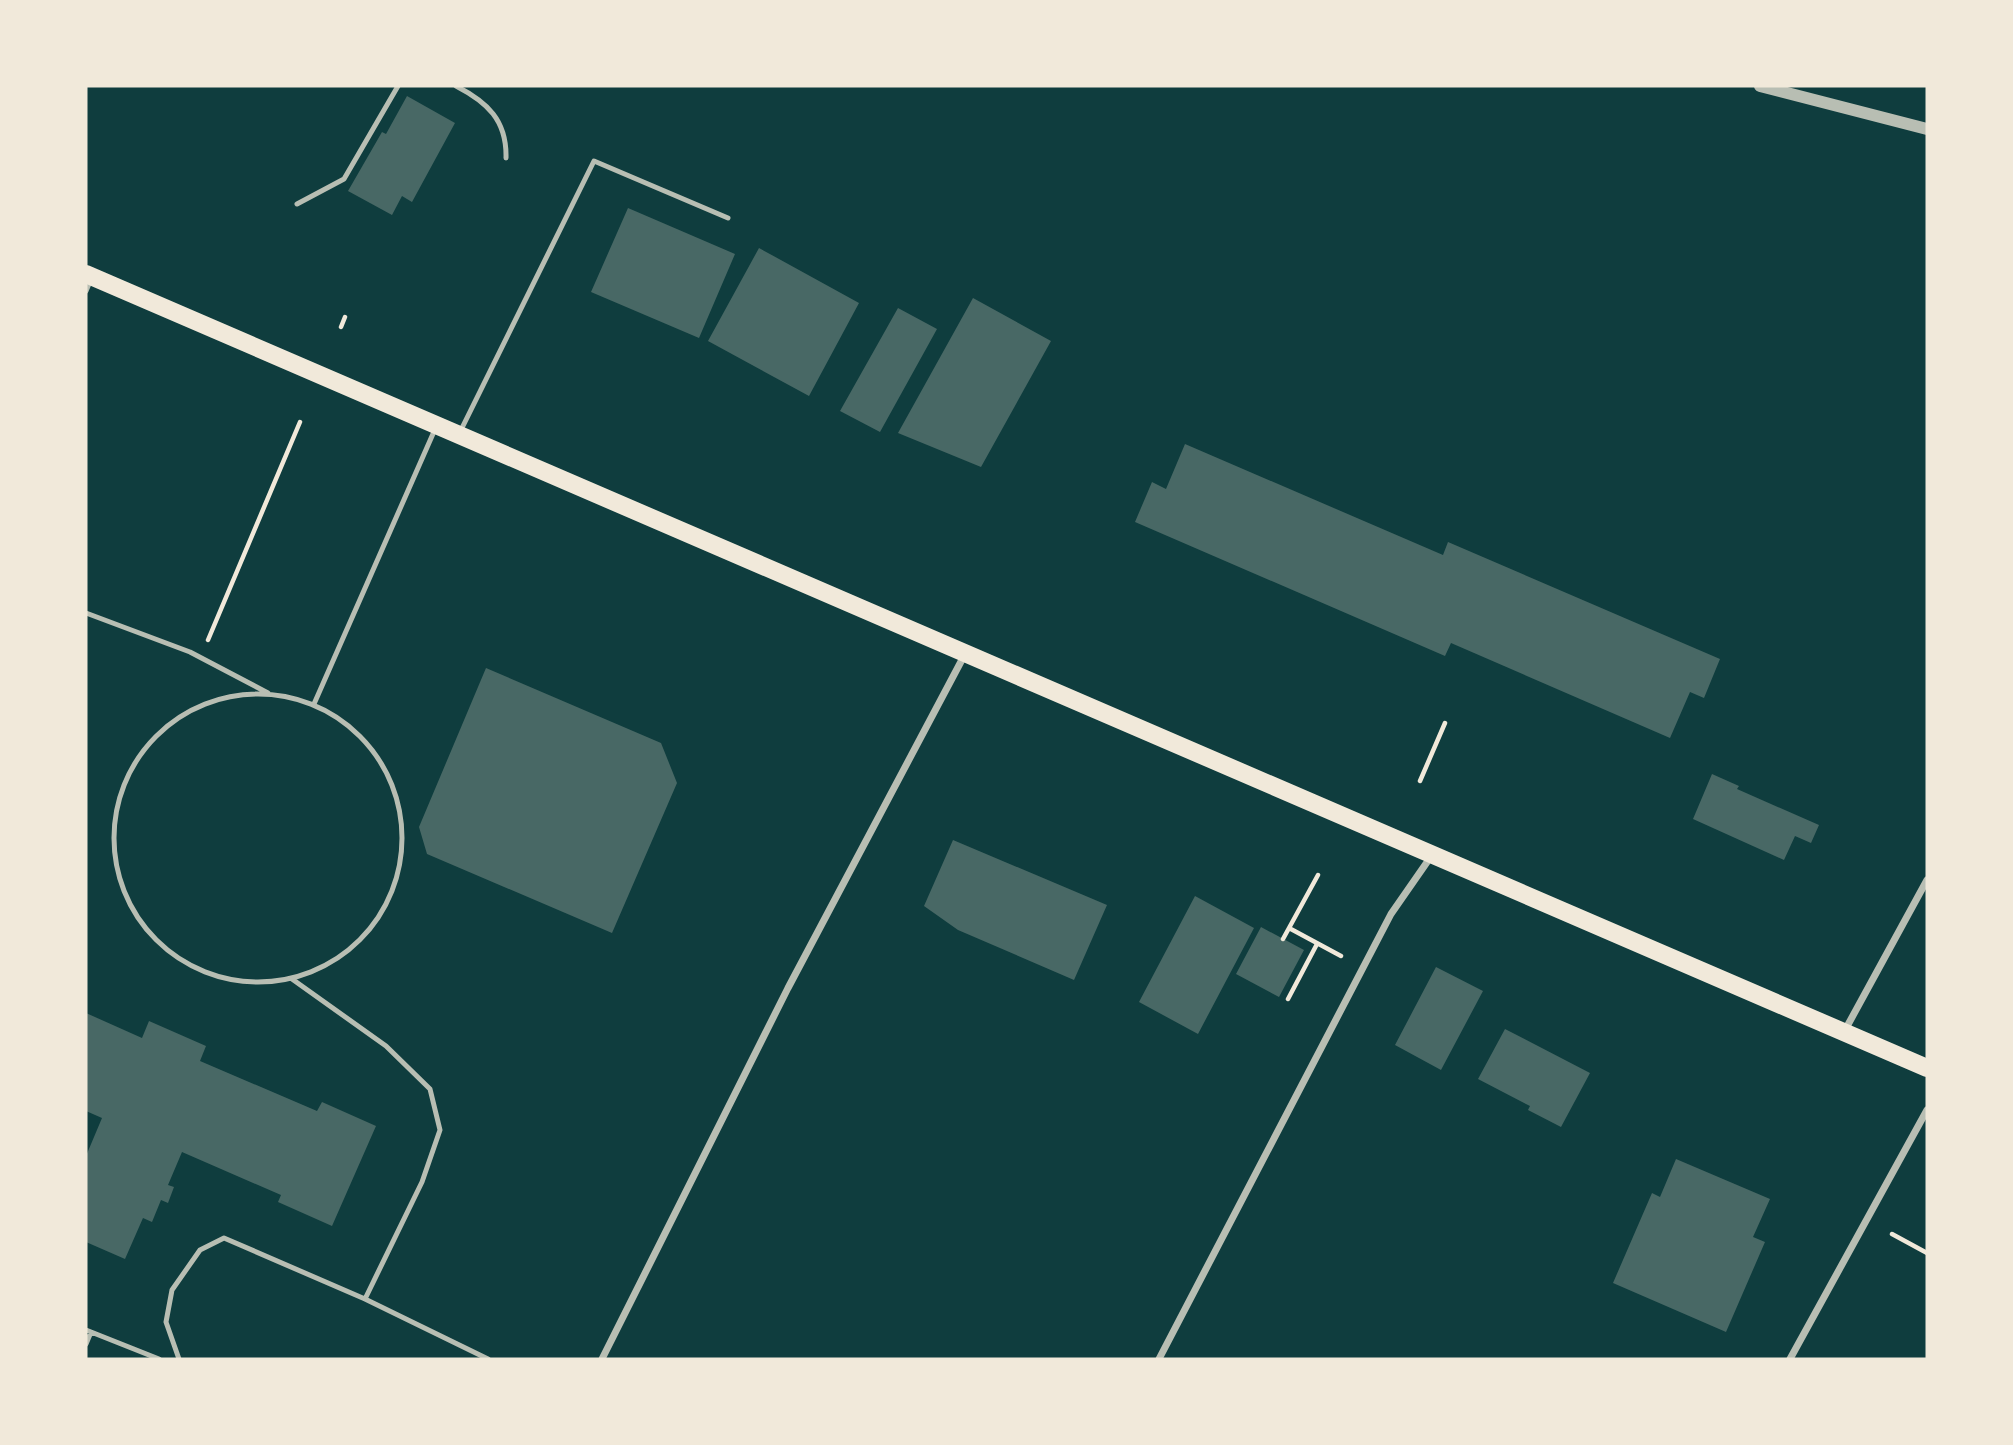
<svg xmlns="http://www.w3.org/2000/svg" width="2013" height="1445" font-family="'Playfair Display',serif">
<rect width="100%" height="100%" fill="#0f3d3e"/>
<path fill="#486865" d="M407,96L455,123L412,202L402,196L392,215L348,191L382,132L386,134Z
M628,208L735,254L699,338L591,292Z
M759,248L859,303L809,396L708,341Z
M973,298L1051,341L981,467L898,433Z
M898,308L937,329L880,432L840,411Z
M1185,444L1443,555L1448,542L1720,659L1704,698L1690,692L1670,738L1451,643L1445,656L1135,522L1152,482L1166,489Z
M486,668L661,743L677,783L612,933L427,854L419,827Z
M1712,774L1739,786L1737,789L1819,825L1811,843L1795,836L1784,860L1693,819Z
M953,840L1107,905L1074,980L958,930L924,906Z
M1195,896L1254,928L1198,1034L1139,1002Z
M1261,927L1304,950L1279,997L1236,974Z
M1436,967L1483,991L1441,1070L1395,1045Z
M86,1013L142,1038L149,1021L206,1046L200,1061L317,1111L322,1102L376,1126L332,1226L278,1202L281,1195L182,1152L168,1185L174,1187L168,1203L161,1200L152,1222L143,1218L125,1259L86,1242V1156L102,1118L86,1111Z
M1505,1029L1590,1073L1561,1127L1528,1110L1530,1106L1478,1079Z
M1676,1159L1770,1199L1753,1237L1765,1242L1726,1332L1613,1283L1652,1193L1660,1197Z"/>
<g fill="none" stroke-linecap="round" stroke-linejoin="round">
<path stroke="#f1e9da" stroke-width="4.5" d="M341,327L345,317
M208,640L300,422
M1420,781L1445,723
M1289,928L1341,956
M1283,939L1318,875
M1288,999L1317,944
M1892,1234L1927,1253"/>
<path stroke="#b8beb3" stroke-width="5" d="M456,86C487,102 507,120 506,158
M297,204L344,179L398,86
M86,291L91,279
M460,432L594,161L728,218
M86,613L190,652L268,693
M114 838a144 144 0 1 1 288 0a144 144 0 1 1-288 0Z
M314,704L436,427
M292,979L386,1046L430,1089L440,1130L422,1182L365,1299
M86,1330L159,1359
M86,1344L91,1332
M179,1359L166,1322L172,1290L200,1250L224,1238L365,1299L488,1359"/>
<path stroke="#b8beb3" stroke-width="7" d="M1844,1032L1927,880
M602,1359L788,988L965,654
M1159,1359L1391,914L1432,855
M1790,1359L1927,1110"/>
<path stroke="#b8beb3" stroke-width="12" d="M1760,86L1927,129"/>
<path stroke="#f1e9da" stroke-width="18" d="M86,274L1927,1068"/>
</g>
<rect width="2013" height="1445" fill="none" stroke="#f1e9da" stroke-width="175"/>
</svg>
